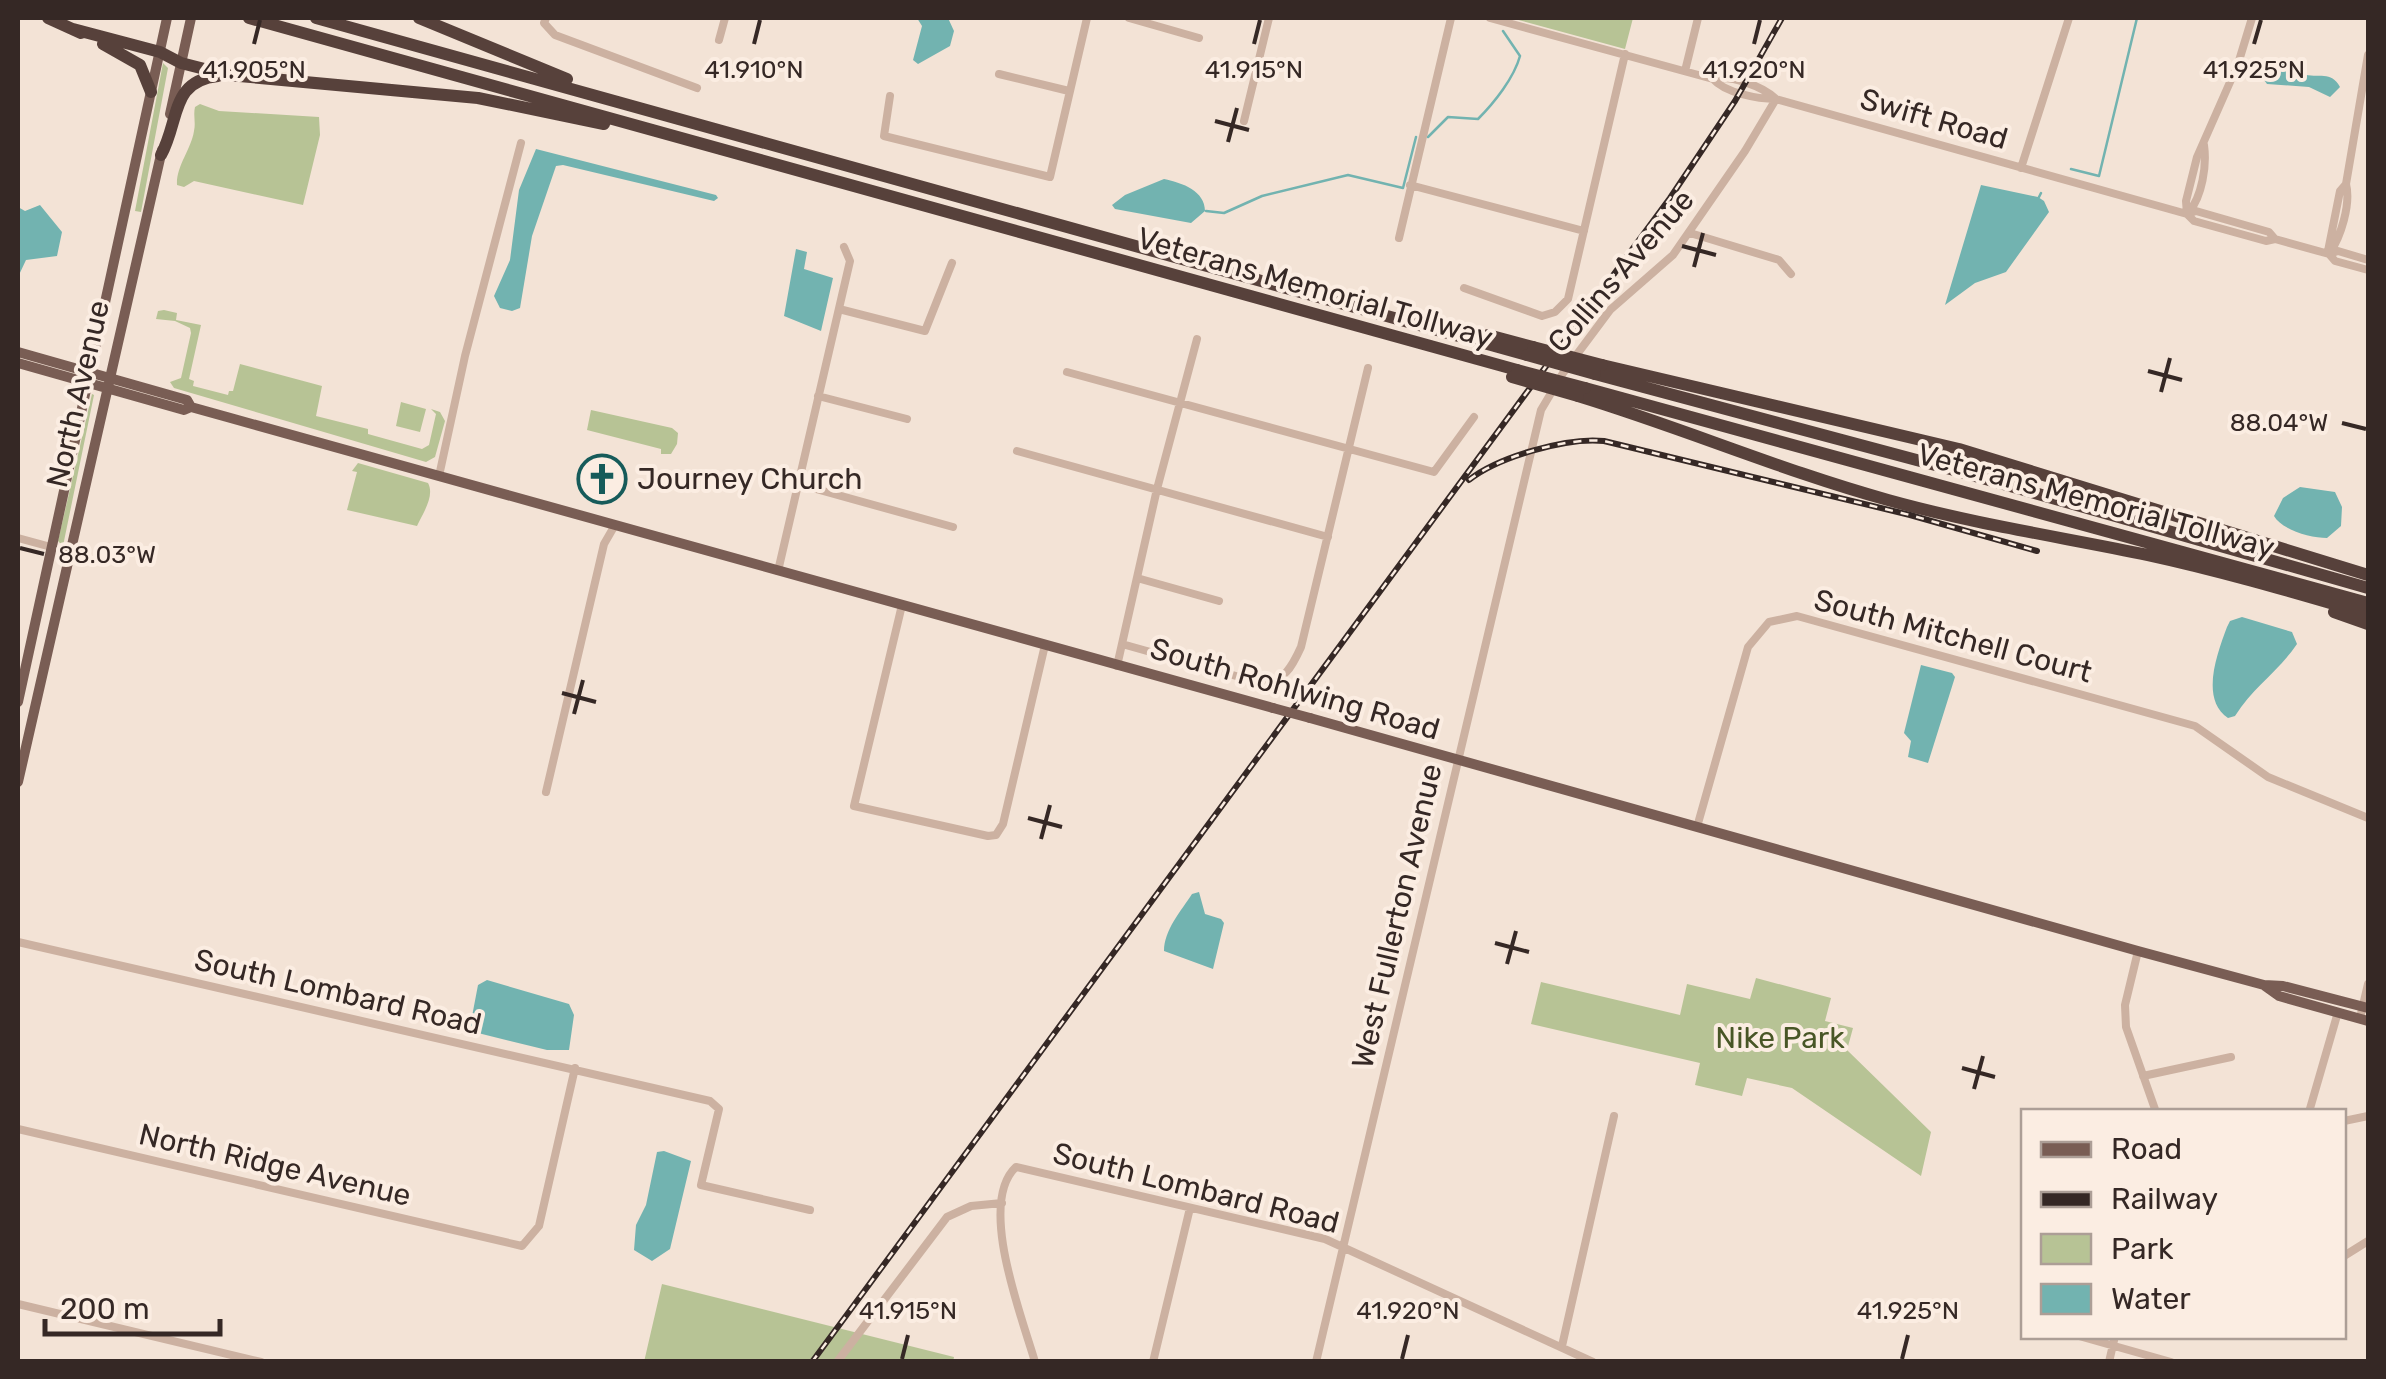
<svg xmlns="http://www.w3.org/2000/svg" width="2386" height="1379" font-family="Rubik,sans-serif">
<rect width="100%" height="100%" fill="#f3e3d6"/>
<path fill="#b7c395" d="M1511,18H1633L1625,49Z
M163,63L168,68L141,212L135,211Z
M200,104L219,111L319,117L320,135L303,205L194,181L184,187L177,185C176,166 191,150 194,131C196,122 193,116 195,107Z
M164,310L177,313L176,320L201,325L189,379L194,381L193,386L228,395L229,391H233L240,364L322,386L316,416L368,429V434L422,449L429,445L436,414L431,409L440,412L445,421L435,457L426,462L174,388L170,382L181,378L191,333L190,328L175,321L156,319L158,311Z
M92,394L94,395L63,546L58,541Z
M401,402L426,409L420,432L396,426Z
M591,410L672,428L678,433L677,444L671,454H661V449L587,430Z
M358,463L428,483C435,496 423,513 417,526L347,510L357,472L352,471Z
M1756,978L1831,998L1825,1021L1853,1028L1847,1050L1931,1132L1921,1176L1792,1088L1747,1078L1742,1096L1695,1085L1700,1063L1531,1024L1541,982L1680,1015L1687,984L1750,999Z
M662,1284L954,1357L953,1362H644Z"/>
<path fill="#72b3b0" d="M917,18H948L954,31L950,46L918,64L913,60L922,26Z
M2278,61C2286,66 2294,71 2302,74C2319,79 2331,70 2340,87L2330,97L2309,87L2267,84L2262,77L2264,70Z
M536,149L716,195L718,198L714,201L563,165L556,166L532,236L520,308L512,311L500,308L494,296L510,260L519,190Z
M1164,179C1183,183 1205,191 1205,211L1191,223L1115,209L1112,205L1125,195Z
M1981,185L2038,197L2044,201L2049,212L2006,272L1975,283L1945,305Z
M40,205L62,232L57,256L26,260L18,277V207L25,211Z
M796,249L807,252L804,269L833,278L821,331L784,316Z
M2300,487L2335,492L2342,507L2341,526L2327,538C2311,538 2282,530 2274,516L2283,498Z
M2242,617L2292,632L2297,644C2278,672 2254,686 2235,716L2228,718C2200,699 2217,654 2227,627L2230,621Z
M1921,665L1952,673L1955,677L1928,763L1908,757L1911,741L1904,733Z
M1199,892L1205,914L1221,919L1224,923L1213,969L1164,951C1164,930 1181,911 1192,894Z
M487,980L569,1004L574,1015L569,1050H547L474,1032L470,1027L478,985Z
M664,1151L691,1161L670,1249L652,1261L634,1250L636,1225L646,1205L657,1152Z"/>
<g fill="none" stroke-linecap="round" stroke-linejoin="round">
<path stroke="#72b3b0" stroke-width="2.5" d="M1428,137L1448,117L1478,119C1494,103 1514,78 1520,56L1503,31
M2071,169L2099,176L2137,18
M2039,197L2041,193
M1206,211L1224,213L1262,196L1348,175L1403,188L1416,137"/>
<path stroke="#ccb1a1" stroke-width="8" d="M546,18L544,23L555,35L697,88
M1129,18L1199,38
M1490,18L1713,79C1732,75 1762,86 1776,99
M719,40L725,18
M1685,71L1698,18
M999,74L1069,91
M1713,79C1725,93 1758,99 1776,99L2187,214L2194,221L2266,241L2275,239L2329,254L2338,251L2368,260
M890,96L884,136L1050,177L1087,18
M1244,121L1269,18
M2021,168L2069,18
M1410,185L1584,231
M2189,212C2202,196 2207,166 2204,145
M2187,214L2186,201L2197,157L2238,64L2252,18
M2187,214L2196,211L2269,232L2275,239
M1690,233L1779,260L1791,274
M1399,238L1451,18
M2328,251L2340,191L2346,184
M2329,254C2341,237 2351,204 2346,184L2368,55
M2329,254L2335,261L2368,270
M1464,288L1542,316L1555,312L1568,299L1625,54
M839,309L925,331L952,263
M1067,372L1434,472L1474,417
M818,396L907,419
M1017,451L1328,537
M439,476L465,356L521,143
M798,484L953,527
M18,538L51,547
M778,571L850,261L844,247
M1137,578L1219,601
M902,605L854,806L988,836L996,835L1003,824L1045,645
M1122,644L1261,683C1284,682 1292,667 1301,647L1368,368
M1117,666L1157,489L1197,339
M546,792L604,544L615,525
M1697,827L1748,647L1769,622L1797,616L2195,726L2268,777L2368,818
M18,942L710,1101L719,1109L701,1185L810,1210
M2138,951L2125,1005L2126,1027L2156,1112
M2360,1018L2368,984
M2143,1076L2231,1057
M2309,1112L2338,1012
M2344,1121L2368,1116
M18,1129L522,1246L539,1226L575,1068
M2344,1256L2368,1241
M18,1304L261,1362
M2079,1336L2171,1362
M1562,1346L1614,1116
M837,1362L947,1217L971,1206L1002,1203
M1035,1362C1022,1317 977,1203 1016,1167L1325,1239L1593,1362
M1153,1362L1190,1208
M1316,1362L1541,410L1563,373L1610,310L1673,255L1745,151L1776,99
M2109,1362L2115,1336"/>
<path stroke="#795d54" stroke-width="10" d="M170,114L191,18
M18,352L187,400L191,407
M18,363L184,410L191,407L227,417L1273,708
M18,702L167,18
M1310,718L2138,951L2264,985L2283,986L2368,1008
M18,782C65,572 113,361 162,150
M2265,986L2279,996L2368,1021"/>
<path stroke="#57413b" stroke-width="12" d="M48,18L81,33
M249,18L1517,370
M316,18L1527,355
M419,18L567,79
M73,29L160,52L181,63L228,75L478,98L604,124
M103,44L140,65L151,92
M161,155C180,120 170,81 218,76
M1488,335L1533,347
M1602,365L1959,449L2368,575
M1595,374L1954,470L2368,588
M1585,388L2368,603
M1578,396C1683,428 1783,471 1888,500C1974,524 2061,537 2148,555C2222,571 2296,593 2368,614
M2334,612L2368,624"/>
<g stroke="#352825" stroke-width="6">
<path id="rail" d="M1469,480C1498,457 1567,437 1604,441L1910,515L2037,551
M812,1362L1670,198L1735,101L1782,18"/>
</g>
<use href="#rail" stroke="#fbede2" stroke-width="2.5" stroke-dasharray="8" stroke-linecap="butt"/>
<path stroke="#795d54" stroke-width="10" d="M1273,708L1310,718"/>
<path stroke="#57413b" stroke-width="12" d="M1533,347L1602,365
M1527,355L1595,374
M1517,370L1585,388
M1512,377L1578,396"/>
</g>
<path fill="none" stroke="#352825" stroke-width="4" d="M254,44L260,20M754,44L760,20M1254,44L1260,20M1754,44L1760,20M2254,44L2261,20M1215,121L1249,130M1228,142L1237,108M1682,246L1716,255M1694,267L1703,233M2148,371L2182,380M2161,392L2170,358M2342,423L2366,429M20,548L44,554M562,693L596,702M574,714L583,680M1028,818L1062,827M1041,839L1050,805M1495,943L1529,952M1507,964L1516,931M1962,1068L1995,1077M1974,1089L1983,1056M902,1359L908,1335M1402,1359L1408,1335M1902,1359L1908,1335"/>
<defs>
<g id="church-ring" transform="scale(2.5)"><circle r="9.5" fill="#fbede2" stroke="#165b5a" stroke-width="1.5"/><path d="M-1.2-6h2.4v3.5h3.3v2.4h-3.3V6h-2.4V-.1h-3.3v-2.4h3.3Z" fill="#165b5a"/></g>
</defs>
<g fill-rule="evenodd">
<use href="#church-ring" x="602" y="479"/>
</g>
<g text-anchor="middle" stroke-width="8" stroke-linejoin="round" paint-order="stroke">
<g font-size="30" fill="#352825" stroke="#fbede2">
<text transform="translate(1934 119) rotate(16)" y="10">Swift Road</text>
<text transform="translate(1621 271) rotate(-49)" y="10">Collins Avenue</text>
<text transform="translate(1315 288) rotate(16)" y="10">Veterans Memorial Tollway</text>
<text transform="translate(78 394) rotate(-77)" y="10">North Avenue</text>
<text transform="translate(2096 501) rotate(15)" y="10">Veterans Memorial Tollway</text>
<text transform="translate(1953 636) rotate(15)" y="10">South Mitchell Court</text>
<text transform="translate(1295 689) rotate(16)" y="10">South Rohlwing Road</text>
<text transform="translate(1397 916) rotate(-77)" y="10">West Fullerton Avenue</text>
<text transform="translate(338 992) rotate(13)" y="10">South Lombard Road</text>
<text transform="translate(275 1165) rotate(13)" y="10">North Ridge Avenue</text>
<text transform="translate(1196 1188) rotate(14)" y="10">South Lombard Road</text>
</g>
<g font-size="30" fill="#352825" stroke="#fbede2" text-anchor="start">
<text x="637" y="489">Journey Church</text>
</g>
<g font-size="30" fill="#485626" stroke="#fbede2">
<text x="1780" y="1048">Nike Park</text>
</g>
</g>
<g font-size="25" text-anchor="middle" fill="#352825" stroke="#fbede2" stroke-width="8" stroke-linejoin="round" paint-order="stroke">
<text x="254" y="78">41.905°N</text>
<text x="754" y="78">41.910°N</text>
<text x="1254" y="78">41.915°N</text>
<text x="1754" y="78">41.920°N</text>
<text x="2254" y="78">41.925°N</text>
<text x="2279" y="431">88.04°W</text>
<text x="107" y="563">88.03°W</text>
<text x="908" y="1319">41.915°N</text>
<text x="1408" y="1319">41.920°N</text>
<text x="1908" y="1319">41.925°N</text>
</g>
<rect width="2386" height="1379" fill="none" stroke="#352825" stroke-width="40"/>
<rect x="2021" y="1109" width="325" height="230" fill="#fbede2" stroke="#ac9e96" stroke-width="2.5"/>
<rect x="2041" y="1142" width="50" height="15" fill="#795d54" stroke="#ac9e96" stroke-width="2.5"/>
<text x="2111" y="1159" font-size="30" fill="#352825">Road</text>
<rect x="2041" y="1192" width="50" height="15" fill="#352825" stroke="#ac9e96" stroke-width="2.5"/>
<text x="2111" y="1209" font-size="30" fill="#352825">Railway</text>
<rect x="2041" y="1234" width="50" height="30" fill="#b7c395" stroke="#ac9e96" stroke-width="2.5"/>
<text x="2111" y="1259" font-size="30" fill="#352825">Park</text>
<rect x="2041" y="1284" width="50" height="30" fill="#72b3b0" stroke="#ac9e96" stroke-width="2.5"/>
<text x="2111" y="1309" font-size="30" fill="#352825">Water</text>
<path d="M45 1319v15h175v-15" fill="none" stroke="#352825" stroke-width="5"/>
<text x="60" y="1319" font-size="30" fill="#352825" stroke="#fbede2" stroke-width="8" paint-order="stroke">200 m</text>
</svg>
